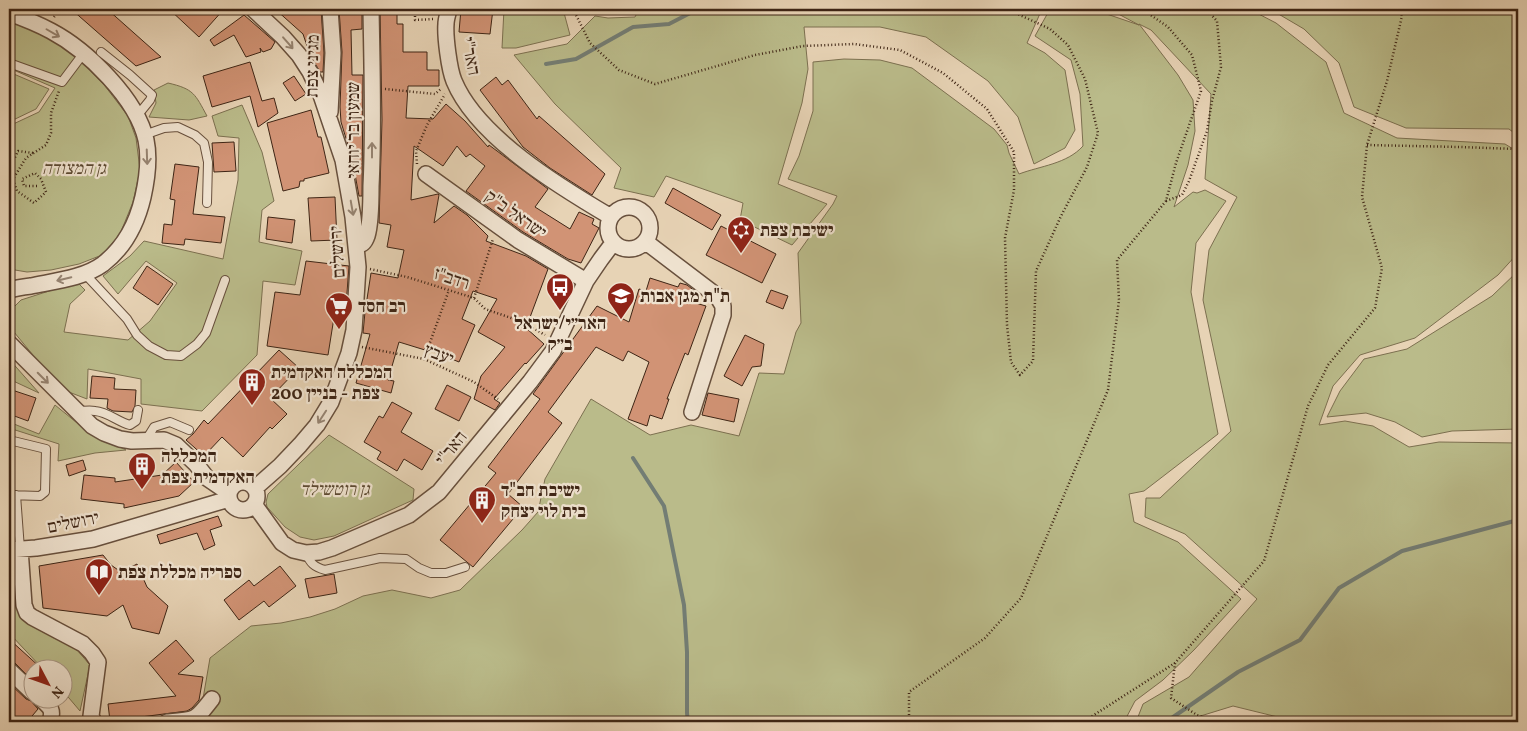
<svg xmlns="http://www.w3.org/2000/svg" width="1527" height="731" font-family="Vollkorn,'Frank Ruhl Libre',serif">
<rect width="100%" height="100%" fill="#e7d3b5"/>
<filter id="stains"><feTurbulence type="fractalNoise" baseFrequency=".004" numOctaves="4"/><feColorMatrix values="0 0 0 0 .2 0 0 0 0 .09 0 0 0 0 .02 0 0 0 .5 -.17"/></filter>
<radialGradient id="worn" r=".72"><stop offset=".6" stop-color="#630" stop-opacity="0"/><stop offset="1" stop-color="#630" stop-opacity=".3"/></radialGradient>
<path fill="#babb8a" stroke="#7c7050" d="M504,9H563L570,35L516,48H502Z
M639,9H1042L1027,43L1045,53L1065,70L1075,130L1065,148L1034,164L1018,117L988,81L926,37L880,27H804L808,69L802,103L778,184L827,204L792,245L740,220L743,203L666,176L654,197L614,188L621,168L555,104L514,55L567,44L595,16L608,18L635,17Z
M1050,9H1092L1139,25L1109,9H1249L1276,23L1326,62L1344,113L1397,138L1505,144L1518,152V253L1498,275L1415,338L1360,355L1333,386L1319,425L1345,421L1373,426L1409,447L1439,442L1518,443V722H1298L1233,706L1181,722H1136L1143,704L1189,677L1257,599L1185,534L1145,517L1146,498H1160L1231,431L1203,300L1209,250L1237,197L1205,179L1211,94L1151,30L1139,24L1178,75L1193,100L1195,131L1188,165L1174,207L1193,192L1197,193L1205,190L1226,201L1196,243L1191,292L1218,434L1144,491L1129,494L1134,522L1178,542L1241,599L1194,650L1163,680L1135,701L1124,722H199L210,658L251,626L281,623L310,617L335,609L363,596L392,590L431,598L460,590L522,530L538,512L545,479L591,399L650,435L691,425L739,436L759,373L784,374L796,332L801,323L798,253L833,204L837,196L788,179L799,156L813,111V62L844,59L880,60L912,68L994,129L1007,145L1009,153L1019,174C1040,166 1067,164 1083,146L1080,94L1071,60L1035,36Z
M1270,9H1518V136L1509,129L1406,128L1354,107L1339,63L1304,29Z
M9,19L50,39L76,56L105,86L128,116L136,138L140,170L133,202L120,234L102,255L79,264L51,270L27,272L9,269V126L39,112L55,88L9,68Z
M9,72L49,89L36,109L9,122Z
M168,83C194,89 195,94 207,116L189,120L149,117L156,103L154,90Z
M242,105L262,152L274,201L262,210L259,242L302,251L295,285L263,281L257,355L202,411L141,404V379L88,369L87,399L61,389L9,326V312L21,300L77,282L85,290L70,304L64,332L128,340L150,321L177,283L146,261L118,294L103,276L130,256L144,241L223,259L238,180L239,138L218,136L212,116Z
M1518,271V429L1452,431L1422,437L1395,422L1366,413L1327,417L1340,391L1364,359L1407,349L1492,296Z
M9,359L39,393L9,379Z
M55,405L87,431L126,450L95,453L58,461L59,444L9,428V422L39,434Z
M329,435L414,489L413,500L334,536L314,540L300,537L285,527L267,507L266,502L268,494Z
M9,567H16L24,617L34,626L54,638L64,642L77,650L90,665L80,711L63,691L62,668H42L9,633Z"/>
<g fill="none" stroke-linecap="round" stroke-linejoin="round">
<path stroke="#737d74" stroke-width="4" d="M546,64L576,59L633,27L669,24L698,9
M633,458L664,506L684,605L687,652V713L688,722
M1166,722L1238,672L1300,640L1339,588L1402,551L1518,520"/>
</g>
<path fill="#d19375" stroke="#3e2515" d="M71,9H107L161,57L136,66Z
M169,9H224L199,37Z
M275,9H321L324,53L323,72H320L310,55L303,34Z
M339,9H362V29L351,30L352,75H363L362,196H359L352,158L341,122L340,107L342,52Z
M380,9H397V24H403V52H427V70H439V86H408L406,118L433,119L446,104L465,121L488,147L489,145L548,189L535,207L570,229L579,212L594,219L592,224L599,228L581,263L568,259L523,232L466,191L485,166L470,154L466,157L457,146L443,166L414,146L411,200L438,194L439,195L434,223L454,206L467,215L488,236L486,241L526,256L548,269L526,328L544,344L526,364L525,363L494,399L500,403L495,410L474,399L481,376L505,347L478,332L497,299L473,291L462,319L475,325L459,362L425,348V350L399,342L388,380L394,381L391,393L356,383L370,334L363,333L365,312L371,273L398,278L404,250L387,247L391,225L379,223L382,120Z
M461,9H493L490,34L459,32Z
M244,15L275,42L271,49L263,52L260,48L261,52L246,57L234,35L214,46L210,40Z
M250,62L262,101L274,98L278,113L258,127L250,96L212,107L203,76Z
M294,76L306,94L295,101L283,83Z
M496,77L502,85L508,80L537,119L539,116L605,174L592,195L550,168L523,147L480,90Z
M311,110L318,137H321L329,173L304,179V181H300L299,187L283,191L267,123Z
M234,142L236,171L214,172L212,143Z
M175,164L199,167L193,214L225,217L221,243L185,239L184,245L162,243L164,224L172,225L175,200L170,199Z
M673,188L721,215L712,230L665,203Z
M335,197L337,240L311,241L308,198Z
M268,217L295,220L292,243L266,239Z
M721,226L776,254L762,283L706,255Z
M306,261L349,266L346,306L336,305L328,355L267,346L275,292L300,295Z
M147,266L173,284L158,305L133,288Z
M650,278L678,287L680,283L687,285L696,292L692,302L706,306L688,355L685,353L667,399H669L662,419L650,415L647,426L628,419L649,362L628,351L623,361L596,347L548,412L562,423L508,494L523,507L473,567L440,540L496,473L488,467L540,399L533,394L597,306L629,322L639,289L646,291Z
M771,290L788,296L783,309L766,302Z
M745,335L764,344L761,366L752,367L742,386L724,376Z
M279,350L299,368L270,398L287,414L272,429L270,427L243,457L222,437L204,456L186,440L193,434L204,420L208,424Z
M92,376L115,378L114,389L136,390L135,406L132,412L113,411L107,408L108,399L90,398Z
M447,385L471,397L459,421L435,409Z
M9,389L36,398L28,421L9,414Z
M708,393L739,399L734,422L702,415Z
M392,402L412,413L401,432L433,451L422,470L404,459L397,471L377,459L381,452L364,442L379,416L383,418Z
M83,460L86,470L69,476L66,465Z
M176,462L194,482L179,496L124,508V504L81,499L84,475L115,478V482L162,475Z
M218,516L222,526L210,530L215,545L204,550L197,533L160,544L157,535Z
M103,555L111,565L121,572L137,564L147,587L168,606L159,634L132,628L123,605L107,616L43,608L39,566Z
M280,566L296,586L269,607L264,601L239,620L224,600L249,580L254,586Z
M334,574L337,593L309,598L305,579Z
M9,639L41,668H32V680L15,663L9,661Z
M176,640L194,661L178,674L203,677L199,700L192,708L187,711L110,721L108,704L176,696L149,663Z
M9,683L26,699L31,701L38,709L27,722H9Z"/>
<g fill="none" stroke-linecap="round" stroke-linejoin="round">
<g stroke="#68503d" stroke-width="10">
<path id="lane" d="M101,52L130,75L152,95L150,100L137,116
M9,63L62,82L83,54
M144,135L164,128L178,127L195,135L204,143L208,162L207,203
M85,274L127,319L137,335L149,346L166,355L181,356L197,344L206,333L225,280
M79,411C84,411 90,410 95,411C108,412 118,422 130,425L136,421L138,410
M9,440L46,449L45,492L40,496L9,495
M146,440L154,427L170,422L189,430
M16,495L20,549
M306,553C310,563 314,567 325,570L380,558L406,559L419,568L431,573H446L465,567"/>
</g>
<g stroke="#68503d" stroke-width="18">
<path id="street" d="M253,9L283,37L299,55L310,72L321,95L343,160L353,217L358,267L354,330L349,353L331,402L317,425L300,445L280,466L255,488
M330,9L333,53L330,112
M449,9C448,14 446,19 446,24C445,36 449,69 454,81C477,137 560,187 611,217
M9,13C23,18 38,24 51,31C87,50 137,99 146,140C150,159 147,179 143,197C137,223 125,247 103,264C84,278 55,281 31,286C23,287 16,288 9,290
M426,174L518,240L586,281
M608 228a21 21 0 1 1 42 0a21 21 0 1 1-42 0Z
M646,242L717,296L723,306V315L692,412
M357,245C363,245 365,242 367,236C371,223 371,200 371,186C374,127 372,68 371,9
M9,343L92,426L104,433L120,439L132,441L164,440L176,445L196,464L207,478L229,493
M229 496a14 14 0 1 1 28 0a14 14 0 1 1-28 0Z
M254,504L282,543L293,550L306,553L319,552L332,548L409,515L439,492L530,382L553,351L586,281L601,259L613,243
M20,549L24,605L27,613L32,617L83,644L92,653L98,662L91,716L94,722
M9,550L36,548L93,539L229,499
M9,670L32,692
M40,698C50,707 54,709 50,722
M167,722C196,720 195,721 212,699"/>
</g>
<path stroke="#3e2515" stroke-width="2.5" stroke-dasharray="1 2.5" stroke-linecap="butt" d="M50,9L56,14L54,17
M415,9V20L433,19
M573,9L590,43L619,70L655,84L755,55L803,46L854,44L900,50L943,73L987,109L1014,152V190L1005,238L1007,325L1011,362L1020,375L1033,361L1036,271L1061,216L1087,167L1098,133L1085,79L1068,45L1050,29L1007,9
M385,89L435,94L442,88
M1367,145L1459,147L1518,149
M417,164L416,151L427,125L445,94
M9,170L18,151L33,153
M37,186H24L22,179L35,173L41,179L46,192L34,203L17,191L13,179L26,158L46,145L51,133V113L59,91
M1166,201L1182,195L1189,181L1207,131L1212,101L1221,67L1217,21L1206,9
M370,269L407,277L474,298L485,309L523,322L545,335
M474,298L493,239
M362,347L424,359L474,382L498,399
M424,359L449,290
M1175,663L1171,698L1197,715L1217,722
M909,722V692L985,638L1021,598L1108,390L1119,300L1117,260L1166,201L1176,163L1201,91L1192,55L1168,27L1142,9
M1083,722L1175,663L1264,561L1308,406L1328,365L1375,308L1382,268L1362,197L1367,145L1387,81L1402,16L1400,9
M1440,722L1484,720L1486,722"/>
<use href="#lane" stroke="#efe2cf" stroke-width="8"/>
<use href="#street" stroke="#efe2cf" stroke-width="15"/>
</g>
<defs><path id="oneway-shaft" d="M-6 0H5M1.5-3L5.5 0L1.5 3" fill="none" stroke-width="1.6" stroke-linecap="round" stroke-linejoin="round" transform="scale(1.25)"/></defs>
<g stroke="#968472">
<use href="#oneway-shaft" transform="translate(53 33) rotate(30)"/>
<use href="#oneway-shaft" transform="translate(288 43) rotate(49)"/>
<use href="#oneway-shaft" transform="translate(372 150) rotate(-90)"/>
<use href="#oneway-shaft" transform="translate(147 157) rotate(88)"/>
<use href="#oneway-shaft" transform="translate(352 208) rotate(80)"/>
<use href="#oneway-shaft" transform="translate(64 279) rotate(167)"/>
<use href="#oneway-shaft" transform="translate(43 378) rotate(45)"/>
<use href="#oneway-shaft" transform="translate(322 417) rotate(123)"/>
</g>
<defs>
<g id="synagogue-pin" transform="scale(1.4375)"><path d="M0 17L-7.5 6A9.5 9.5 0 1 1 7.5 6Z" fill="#8f2418" stroke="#efe2cf"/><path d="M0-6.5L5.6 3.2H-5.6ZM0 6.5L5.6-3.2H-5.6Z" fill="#fff"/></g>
<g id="bus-pin" transform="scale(1.4375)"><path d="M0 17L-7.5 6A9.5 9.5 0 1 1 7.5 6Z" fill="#8f2418" stroke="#efe2cf"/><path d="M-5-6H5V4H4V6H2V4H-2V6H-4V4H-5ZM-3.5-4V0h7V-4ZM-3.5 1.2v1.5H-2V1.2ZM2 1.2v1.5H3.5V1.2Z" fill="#fff"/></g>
<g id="school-pin" transform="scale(1.4375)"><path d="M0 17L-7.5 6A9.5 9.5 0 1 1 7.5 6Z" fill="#8f2418" stroke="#efe2cf"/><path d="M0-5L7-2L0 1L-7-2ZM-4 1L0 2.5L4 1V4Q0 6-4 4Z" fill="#fff"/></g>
<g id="supermarket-pin" transform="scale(1.4375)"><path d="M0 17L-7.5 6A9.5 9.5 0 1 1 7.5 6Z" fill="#8f2418" stroke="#efe2cf"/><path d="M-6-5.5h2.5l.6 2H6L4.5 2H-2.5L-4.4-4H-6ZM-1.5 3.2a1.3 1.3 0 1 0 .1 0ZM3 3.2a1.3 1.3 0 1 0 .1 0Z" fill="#fff"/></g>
<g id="building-pin" transform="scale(1.4375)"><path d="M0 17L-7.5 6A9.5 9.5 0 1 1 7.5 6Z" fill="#8f2418" stroke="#efe2cf"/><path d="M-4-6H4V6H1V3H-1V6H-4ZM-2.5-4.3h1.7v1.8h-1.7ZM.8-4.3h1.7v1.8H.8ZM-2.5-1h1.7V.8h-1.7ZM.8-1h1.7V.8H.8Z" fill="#fff"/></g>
<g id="library-pin" transform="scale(1.4375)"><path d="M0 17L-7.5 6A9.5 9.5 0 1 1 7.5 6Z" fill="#8f2418" stroke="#efe2cf"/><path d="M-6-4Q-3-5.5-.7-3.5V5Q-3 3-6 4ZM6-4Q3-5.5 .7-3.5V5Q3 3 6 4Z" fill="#fff"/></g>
</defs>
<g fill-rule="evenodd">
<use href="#synagogue-pin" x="741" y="230"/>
<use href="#bus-pin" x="560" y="287"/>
<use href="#school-pin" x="621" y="296"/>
<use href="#supermarket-pin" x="339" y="306"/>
<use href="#building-pin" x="252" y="382"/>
<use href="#building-pin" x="142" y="466"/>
<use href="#building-pin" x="482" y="500"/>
<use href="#library-pin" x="99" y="572"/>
</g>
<g text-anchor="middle" stroke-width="4.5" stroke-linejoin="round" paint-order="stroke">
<g font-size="18" fill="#3e2515" stroke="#efe2cf">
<text transform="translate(471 56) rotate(79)" y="6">האר"י</text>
<text transform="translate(312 66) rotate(-89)" y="6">מגיני צפת</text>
<text transform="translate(353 130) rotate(-90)" y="6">שמעון בר יוחאי</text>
<text transform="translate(516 214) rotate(35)" y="6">ישראל ב"ק</text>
<text transform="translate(337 252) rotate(-94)" y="6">ירושלים</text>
<text transform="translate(452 278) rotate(18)" y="6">רדב"ז</text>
<text transform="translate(439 354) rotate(21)" y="6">יעבץ</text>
<text transform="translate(451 448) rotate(-51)" y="6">האר"י</text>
<text transform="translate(73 522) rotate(-11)" y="6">ירושלים</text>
</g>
<g font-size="18" font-style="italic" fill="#5d4a32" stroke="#efe2cf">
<text x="74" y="174">גן המצודה</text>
<text x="335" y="495">גן רוטשילד</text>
</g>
<g font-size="18" font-weight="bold" fill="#3e2515" stroke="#efe2cf" text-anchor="start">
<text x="760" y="236">ישיבת צפת</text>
<text x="640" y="302">ת"ת מגן אבות</text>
<text x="358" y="312">רב חסד</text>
<text x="560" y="329" text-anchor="middle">האר״י/ישראל<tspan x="560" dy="21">ב״ק</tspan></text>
<text x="271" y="378">המכללה האקדמית<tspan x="271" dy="21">צפת - בניין 200</tspan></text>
<text x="161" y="462">המכללה<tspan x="161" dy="21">האקדמית צפת</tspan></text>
<text x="501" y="496">ישיבת חב"ד<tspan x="501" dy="21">בית לוי יצחק</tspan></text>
<text x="118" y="578">ספריה מכללת צפת</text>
</g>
</g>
<rect width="1527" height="731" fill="none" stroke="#e7d3b5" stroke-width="30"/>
<rect x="10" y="10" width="1507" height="711" fill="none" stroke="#3e2515" stroke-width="2.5"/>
<rect x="15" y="15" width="1497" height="701" fill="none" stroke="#3e2515"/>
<g transform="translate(48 684) rotate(131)"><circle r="24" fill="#efe2cf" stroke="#a89685"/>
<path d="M0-4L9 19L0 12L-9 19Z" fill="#8f2418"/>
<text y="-8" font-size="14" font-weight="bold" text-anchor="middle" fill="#3e2515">N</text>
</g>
<rect width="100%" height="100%" filter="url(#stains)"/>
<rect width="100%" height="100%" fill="url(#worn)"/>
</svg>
